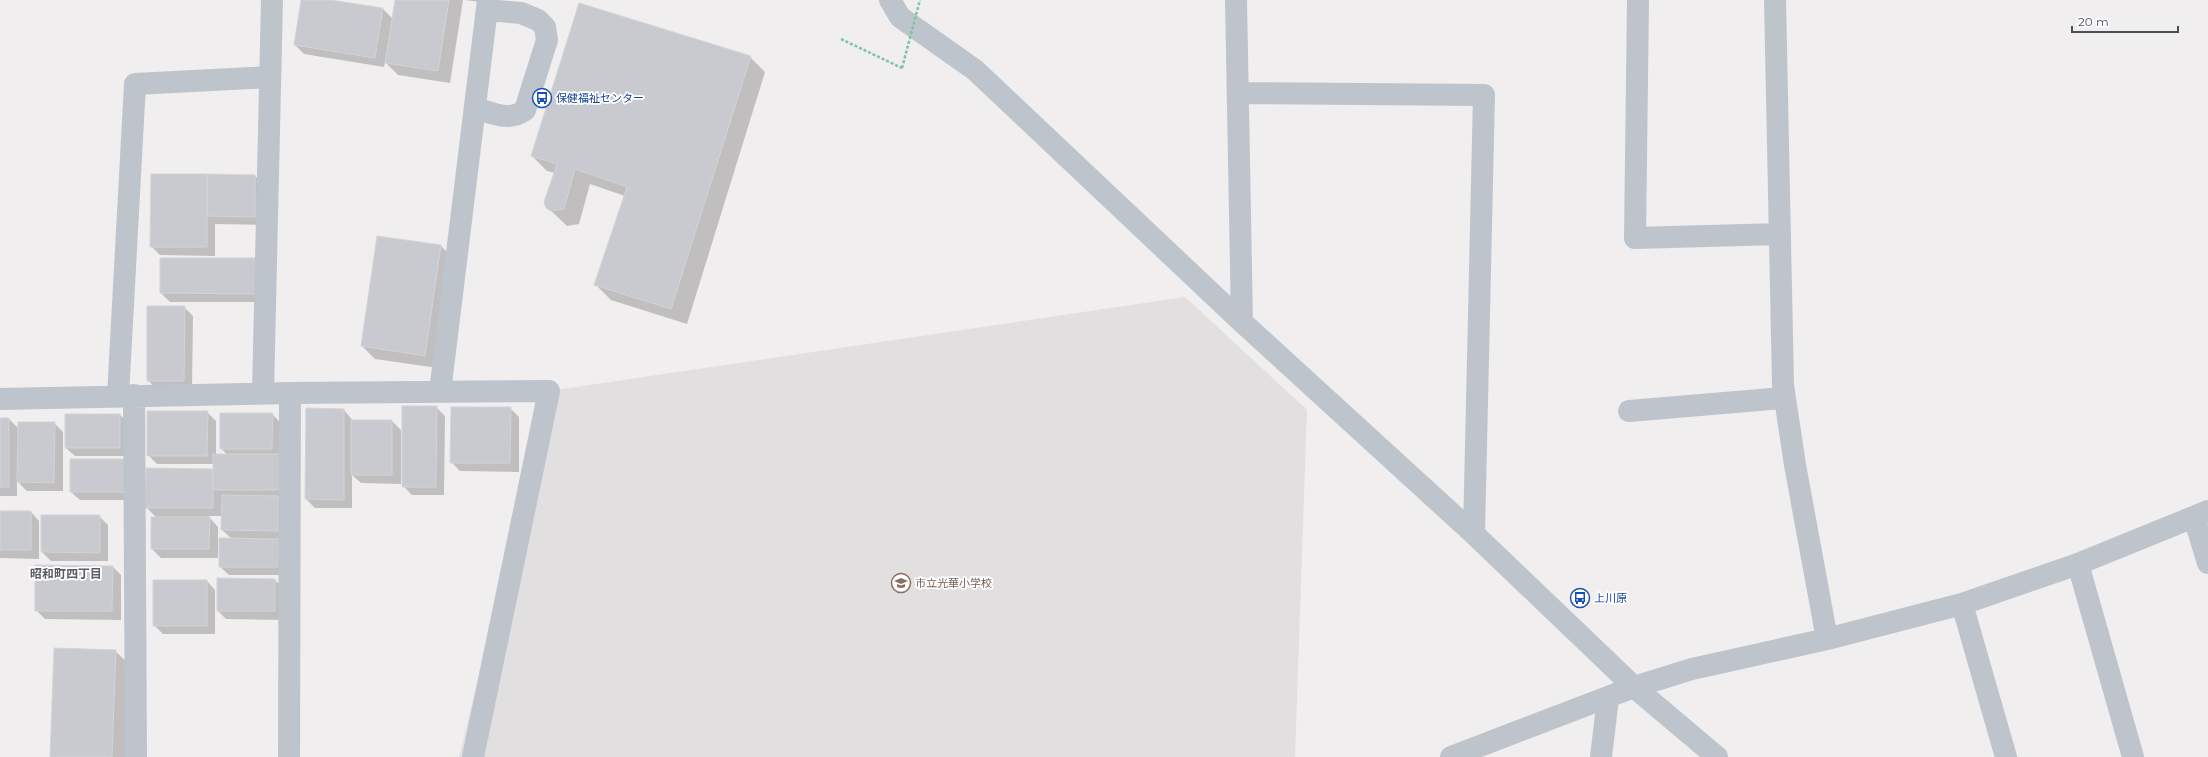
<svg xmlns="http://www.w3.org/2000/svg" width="2208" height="757" font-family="Montserrat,'Noto Sans JP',sans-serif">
<rect width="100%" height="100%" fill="#f0eeee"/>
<path fill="#e1dfdf" d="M1185,297L1307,410L1295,757H459L549,391Z"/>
<path fill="#0003" d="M302,0H324L383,9L393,19L396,0H463L450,83L398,75L385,62L384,67L304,54L295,45Z
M465,0H480V2Z
M750,57L765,72L687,324L611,300L596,285L625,196L590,184L579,224L567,226L547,207L555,173L547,171L532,156Z
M255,176L263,184V225L215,224V256L160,255L151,246Z
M441,246L453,258L438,368L375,359L362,346Z
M161,259H256L265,302H170L161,293Z
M184,307L193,316L192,389H156L148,380Z
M436,407L445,416L444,495H412L403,486Z
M510,408L519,417V472L460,471L451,462Z
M307,410H344L353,421H392L401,430V484L361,483L352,475V508H315L306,499Z
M207,412L216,421V455H227L221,448L272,414L281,423L287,575H229L220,567L232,539L222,530L223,516H208L218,527V558H161L152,549L157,518L146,507L214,470V464H157L148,455Z
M120,415L129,423V456H75L66,448Z
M0,419H9L19,429L54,423L63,432V491H27L17,481V496H0Z
M136,469L135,500H80L71,492Z
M0,512H31L39,521V559L0,558Z
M42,516H99L108,525V561H51L42,552Z
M113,567L121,575V620L45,619L36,610Z
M275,580L284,589V620L226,619L218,611Z
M207,581L215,590V634H163L154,625Z
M115,651L128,663L125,757H51Z"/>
<path fill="#c9cad0" stroke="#d2d4d8" d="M301,0H331L383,8L375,58L294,45Z
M395,0H449L438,71L385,63Z
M579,3L751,56L671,309L594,285L627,187L575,169L564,209L551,211L546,208L544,202L557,164L531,156Z
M151,174H207V247H150Z
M207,174L255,175V217L207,216Z
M377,236L441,245L425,356L361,346Z
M160,258H257V294L160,293Z
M147,306H185L184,381H147Z
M402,406H437L436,487H402Z
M451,407H511L510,463H450Z
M306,408L344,409V500L305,499Z
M147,411H208L207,456H147Z
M220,413H273L272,449H220Z
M65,414H120V448H65Z
M0,418H9V487H0Z
M351,420H392V475H351Z
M18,422H55L54,483L17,482Z
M213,454H283V490H213Z
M70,459H127V492H70Z
M146,468L213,469V508H145Z
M222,495L278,496V531L221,530Z
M0,511H31V550H0Z
M41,515H100V553L41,552Z
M151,517H210L209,549H151Z
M219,538L279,539V567H219Z
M35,565L113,566L112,611H35Z
M217,578L275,579V611H217Z
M153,580H207V626H153Z
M54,648L116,650L112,757H50Z"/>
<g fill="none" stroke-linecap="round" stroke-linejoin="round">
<path stroke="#7dc3a4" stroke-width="2.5" stroke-dasharray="3 2" stroke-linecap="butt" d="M841,39L902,68"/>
<path stroke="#bec4cb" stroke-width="22" d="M890,0L900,17L975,70L1242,322L1474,534L1634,687L1717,757
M1236,0L1242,322
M1638,0L1635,238L1780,234
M1775,0L1783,385L1795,465L1827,639
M1239,93L1484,95L1474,534
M475,108C493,113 509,122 525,110L547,40L545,27L538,20L521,13L487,10
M440,392L488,0
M263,393L272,0
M134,395L136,757
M118,396L135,84L270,77
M0,399L290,393L549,391L473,757
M1629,411L1784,398
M2194,517L2208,563
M2078,564L2133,757
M1962,604L2006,757
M289,757L290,393
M1451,757L1634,687L1692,669L1827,639L1962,604L2078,564L2208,511
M1601,757L1608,698"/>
<path stroke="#7dc3a4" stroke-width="2.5" stroke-dasharray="3 2" stroke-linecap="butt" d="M902,68L920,0"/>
</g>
<defs>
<g id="bus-ring" transform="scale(1)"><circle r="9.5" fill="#fff" stroke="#1a4fb4" stroke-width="1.5"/><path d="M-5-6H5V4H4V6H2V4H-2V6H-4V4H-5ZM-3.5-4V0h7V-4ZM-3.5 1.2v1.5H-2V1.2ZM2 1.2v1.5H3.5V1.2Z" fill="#1a4fb4"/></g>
<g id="school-ring" transform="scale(1)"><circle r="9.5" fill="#fff" stroke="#8d6e63" stroke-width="1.5"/><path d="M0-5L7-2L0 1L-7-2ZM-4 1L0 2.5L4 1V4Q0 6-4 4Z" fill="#8d6e63"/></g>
</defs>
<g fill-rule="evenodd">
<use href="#bus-ring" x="542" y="98"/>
<use href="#school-ring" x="901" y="583"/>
<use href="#bus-ring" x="1580" y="598"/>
</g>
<g text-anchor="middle" stroke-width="3.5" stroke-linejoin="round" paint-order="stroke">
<g font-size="11" fill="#164399" stroke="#fff" text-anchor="start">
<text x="556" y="102">保健福祉センター</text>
<text x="1594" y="602">上川原</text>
</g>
<g font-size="11" fill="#785e54" stroke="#fff" text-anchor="start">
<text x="915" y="587">市立光華小学校</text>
</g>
<g font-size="12" font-weight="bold" fill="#5b5e62" stroke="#fff">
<text x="66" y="578">昭和町四丁目</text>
</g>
</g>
<path d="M2072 26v6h106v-6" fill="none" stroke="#485059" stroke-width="2"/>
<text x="2078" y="26" font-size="12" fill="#485059" stroke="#ffffff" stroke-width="3" paint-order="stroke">20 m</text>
</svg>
